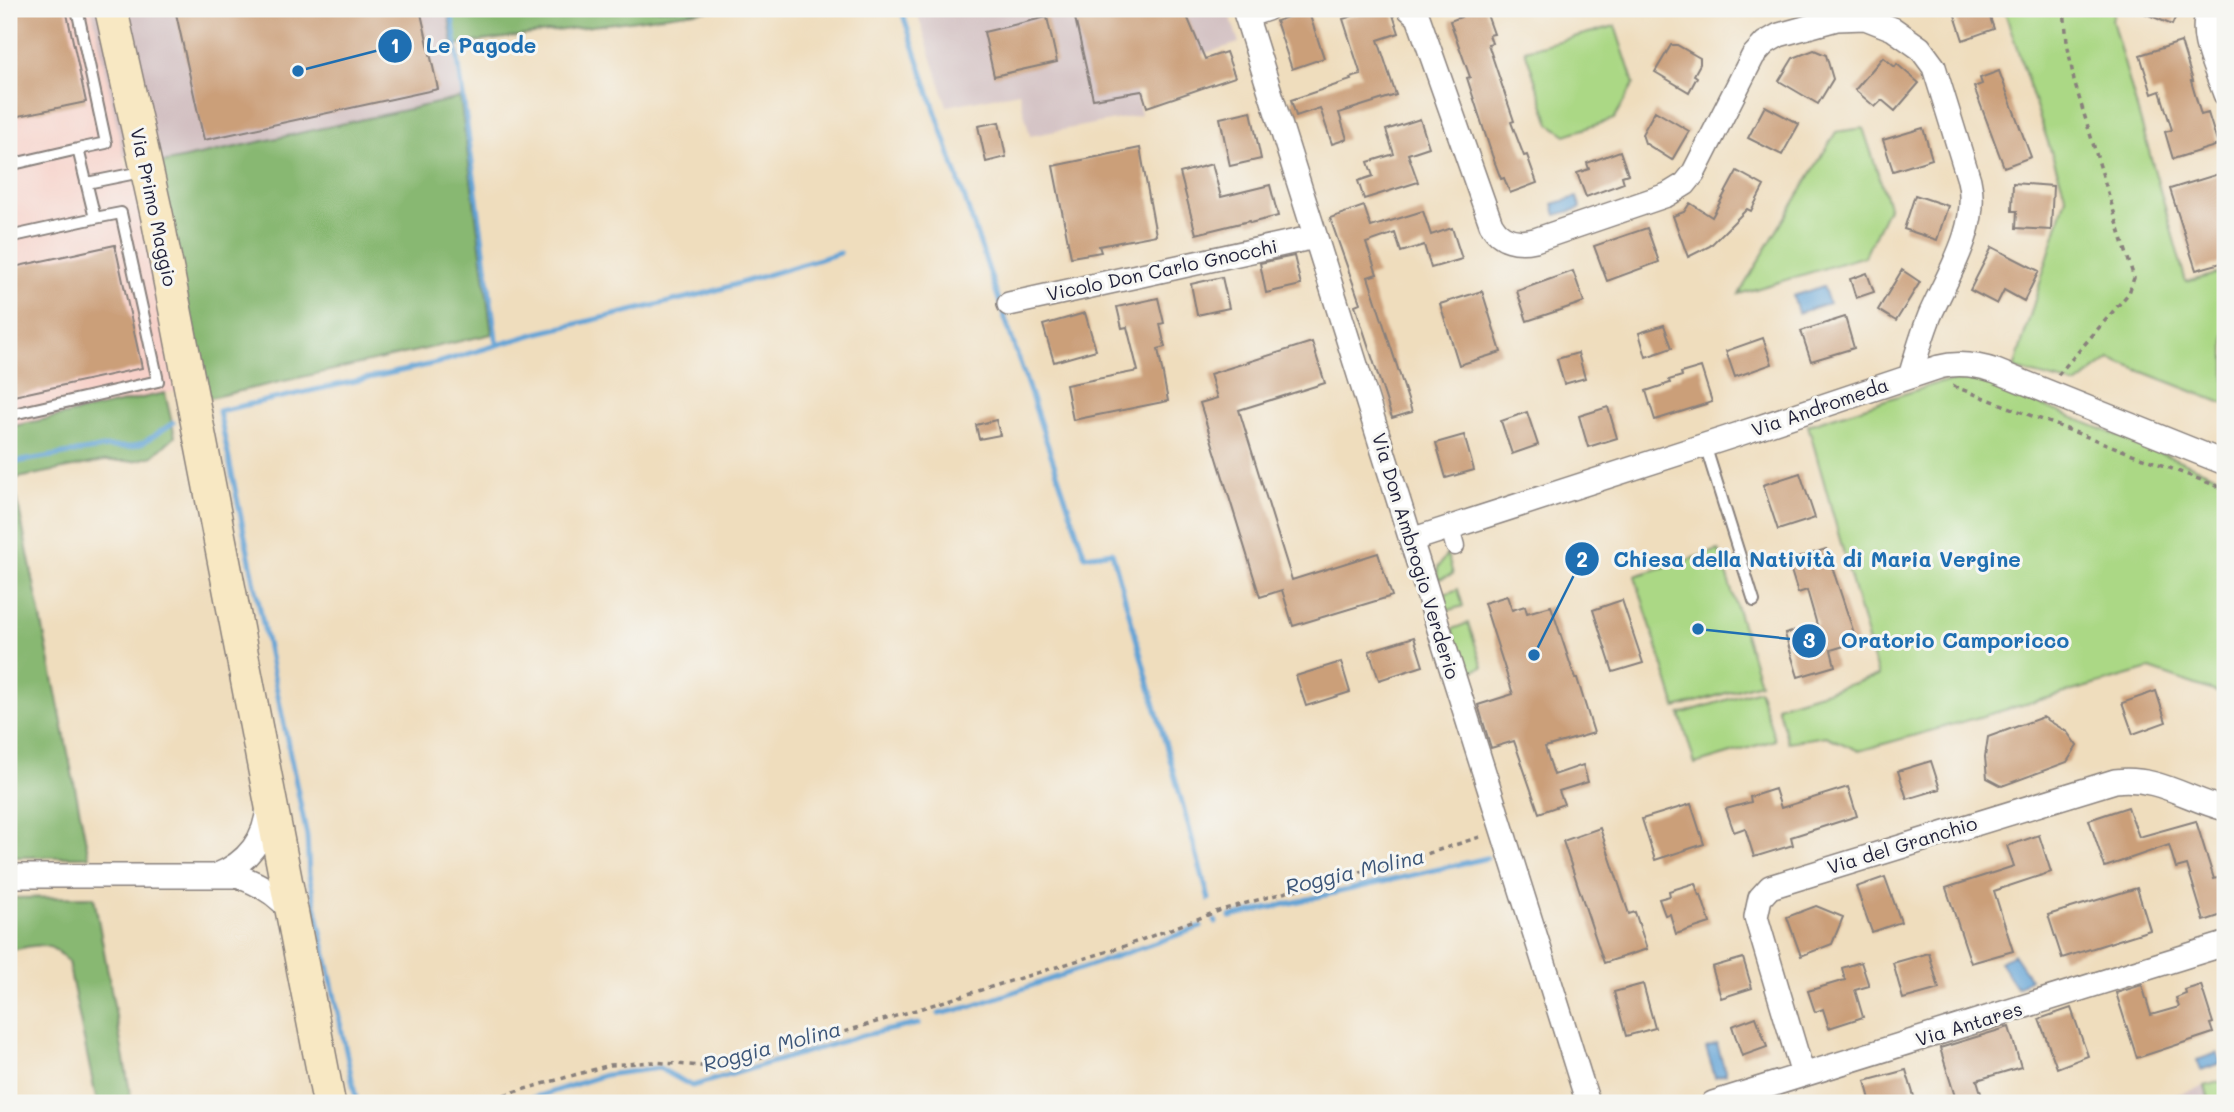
<svg xmlns="http://www.w3.org/2000/svg" width="2234" height="1112" font-family="Mali,sans-serif">
<rect width="100%" height="100%" fill="#f6f6f2"/>
<filter id="ink" filterUnits="userSpaceOnUse"><feTurbulence type="fractalNoise" baseFrequency=".0143" numOctaves="2"/><feDisplacementMap in="SourceGraphic" scale="14" xChannelSelector="R" yChannelSelector="G"/><feConvolveMatrix kernelMatrix="1 2 1 2 8 2 1 2 1" color-interpolation-filters="sRGB"/></filter>
<filter id="wash" filterUnits="userSpaceOnUse"><feTurbulence type="fractalNoise" baseFrequency=".00686" numOctaves="4" result="noise"/><feDisplacementMap in="SourceGraphic" scale="28" xChannelSelector="R" yChannelSelector="G"/><feGaussianBlur stdDeviation="1.57" result="paint"/><feColorMatrix in="noise" values="0 0 0 0 0 0 0 0 0 0 0 0 0 0 0 0 0 1.4 0 .05"/><feComposite in="paint" operator="in"/></filter>
<g filter="url(#wash)">
<rect width="100%" height="100%" fill="#efddbd"/>
<path fill="#f7d1c9" d="M9,9H92L123,155L143,206L180,390L9,427Z"/>
<path fill="#d2bfc1" d="M92,9H448L460,98L146,166L123,155Z
M916,9H1228L1239,43L1132,75L1141,115L1030,136L1019,92L947,106Z
M2205,1086L2210,1103H2146Z"/>
<path fill="#abd885" stroke="#667d60" stroke-width="2" d="M2004,9H2115L2112,20L2186,282L2225,272V404L2110,359L2076,385L2014,369L2066,197Z
M1615,26L1634,84L1614,119L1566,135L1550,124L1525,50Z
M1863,128L1889,206L1865,256L1739,294L1836,132Z
M1977,379L2225,479V695L2150,669L1859,751L1826,736L1788,742L1777,706L1878,676L1808,425L1938,383Z
M1719,550L1760,683L1676,708L1635,576Z
M1447,554L1453,574L1437,580L1438,567Z
M1458,589L1463,606L1447,611L1442,595Z
M1468,623L1483,667L1466,674L1452,629Z
M1759,690L1775,740L1695,764L1680,714Z
M2225,1080V1103H2210L2205,1086Z"/>
<path fill="#88b872" stroke="#556d56" stroke-width="2" d="M448,9H717L453,45Z
M460,98L492,334L205,399L158,164Z
M165,393L175,436L153,456L134,461H104L13,479L89,857H9V427Z
M94,897L132,1103H97L68,962C51,939 34,945 9,951V898Z"/>
<path fill="#62a3d5" stroke="#426288" stroke-width="2" d="M1577,197L1581,208L1556,215L1553,204Z
M1823,286L1829,303L1798,313L1793,296Z
M2013,954L2030,979L2017,988L2000,962Z
M1717,1044L1726,1074L1715,1077L1706,1048Z
M2217,1053L2221,1063L2201,1070L2197,1060Z"/>
<g fill="none" stroke-linecap="round" stroke-linejoin="round">
<path stroke="#62a3d5" stroke-width="5" d="M451,9L497,345
M901,9L1085,556L1112,552L1209,899
M9,463L107,447H130L143,443L173,423
M1230,917L1487,858
M1215,921L1216,922
M939,1014L970,1007L1201,927
M357,1103L309,875L307,836L219,411L437,363L538,333L707,293L840,253
M517,1103L605,1075L659,1068L692,1086L864,1035L918,1024"/>
</g>
<g id="blocks">
<path fill="#cb9f79" d="M9,9H66L86,102L9,118Z
M175,9H420L438,89L204,140Z
M1073,9H1184L1205,59L1226,52L1235,77L1147,107L1142,91L1093,99Z
M1374,9H1391L1399,33L1378,40L1396,95L1339,113L1347,139L1332,144L1320,108L1296,116L1291,100L1351,80L1350,78L1361,75L1343,19Z
M1457,9H1485L1494,34L1489,35L1492,43L1488,44L1514,121L1511,122L1524,156L1527,155L1537,183L1510,193L1504,178L1501,179L1492,155L1467,78L1470,77L1450,21L1461,17Z
M1953,9H1987L1994,29L1963,40Z
M2135,9H2179L2172,25Z
M1308,10L1324,58L1292,69L1276,21Z
M1047,17L1057,62L994,76L984,32Z
M2181,42L2193,81H2191L2201,115L2208,113L2218,145L2173,159L2165,132L2172,130L2160,91L2152,94L2140,55Z
M1671,45H1677L1700,58V64L1694,75L1697,77L1689,92L1655,72Z
M1814,50L1826,55L1833,79L1818,104L1779,81L1793,58Z
M1883,57L1895,67L1897,64L1919,83L1895,111L1882,100L1875,107L1855,90Z
M1999,71L2031,157L2004,167L1974,87L1982,84L1980,78Z
M1765,106L1799,124L1782,155L1748,138Z
M1251,111L1261,159L1230,166L1220,118Z
M1655,111L1689,131L1672,160L1645,143L1642,134Z
M1420,119L1429,147L1408,154L1418,182L1364,199L1358,181L1373,176L1368,162L1394,154L1386,130Z
M999,122L1006,157L986,162L978,126Z
M1923,128L1932,159L1893,171L1883,140Z
M1140,148L1156,235L1099,246L1101,252L1071,257L1053,166Z
M1620,151L1628,174L1622,176L1624,183L1586,197L1577,173L1589,169L1587,163Z
M1212,164L1221,197L1270,185L1278,216L1250,223L1249,221L1196,234L1180,173Z
M1737,171L1764,186L1751,211L1747,209L1710,246L1688,257L1673,216L1684,212L1690,203L1712,217Z
M2225,172V262L2196,270L2170,189Z
M2013,183L2053,186L2051,230L2016,228L2017,211H2012Z
M1915,195L1948,206L1937,240L1904,229Z
M1364,206L1371,227L1423,211L1431,235L1452,228L1462,259L1431,268L1424,245L1401,252L1395,233L1366,243L1377,274L1368,277L1412,412L1392,418L1355,305L1360,303L1330,218Z
M1647,228L1659,262L1607,281L1594,246Z
M115,245L142,368L9,397V268Z
M1992,247L2039,271L2024,301L2004,290L1997,304L1970,290Z
M1294,256L1301,285L1266,293L1260,263Z
M1902,270L1920,282L1896,321L1878,310Z
M1573,271L1584,302L1527,321L1517,291Z
M1867,273L1874,292L1856,298L1850,279Z
M1222,277L1229,308L1197,315L1191,284Z
M1482,291L1501,352L1459,365L1440,304Z
M1158,298L1164,323L1160,324L1165,347L1158,349L1168,401L1073,420L1066,385L1138,371L1127,327L1122,328L1117,307Z
M1085,313L1096,350L1054,362L1043,325Z
M1845,317L1854,348L1811,361L1801,331Z
M1664,325L1672,348L1646,357L1639,333Z
M1763,338L1772,364L1735,377L1726,351Z
M1312,342L1325,383L1239,410L1292,580L1378,553L1392,596L1293,626L1282,590L1260,597L1200,403L1217,398L1210,374Z
M1578,353L1585,378L1564,384L1557,359Z
M1701,367L1712,402L1655,420L1646,391L1670,383L1669,380L1682,376L1681,373Z
M1608,407L1617,438L1588,447L1579,416Z
M1527,412L1538,445L1512,454L1501,421Z
M996,420L1000,435L979,439L976,425Z
M1464,435L1474,470L1446,478L1436,443Z
M1800,473L1815,518L1778,530L1763,485Z
M1826,549L1857,642L1831,650L1835,666L1798,677L1785,634L1817,625L1807,590L1798,593L1788,561Z
M1507,596L1512,610L1525,606L1527,613L1551,606L1575,678H1577L1594,733L1545,747L1554,775L1583,765L1588,782L1559,791L1564,804L1539,813L1514,741L1491,748L1478,705L1513,694L1484,603Z
M1622,600L1643,663L1613,672L1593,610Z
M1414,637L1423,666L1379,680L1369,651Z
M1341,662L1350,692L1306,706L1296,676Z
M2156,691L2166,722L2133,734L2122,703Z
M2043,717L2067,732L2077,746L2067,762L2002,786L1987,778L1985,757L1988,737Z
M1931,761L1940,789L1907,799L1898,771Z
M1848,787L1857,816L1791,837L1793,845L1754,857L1745,828L1734,832L1726,809L1751,802L1750,797L1775,789L1781,808Z
M1691,804L1704,844L1655,860L1642,819Z
M2128,807L2139,837L2196,821L2214,879L2225,876V914L2204,921L2187,865L2176,868L2169,845L2105,867L2089,820Z
M1600,828L1629,914L1635,912L1647,949L1604,963L1563,841Z
M2039,835L2051,872L1994,891L2013,951L1971,963L1946,888L2014,866L2007,846Z
M1885,877L1901,922L1872,932L1856,887Z
M1695,883L1699,896L1701,895L1710,923L1676,934L1670,914L1665,915L1659,899L1670,896L1669,891Z
M2137,888L2150,930L2062,958L2048,915Z
M1816,906L1843,917L1832,944L1801,956L1787,917Z
M1929,953L1939,989L1903,999L1893,963Z
M1743,958L1752,988L1721,998L1712,967Z
M1861,962L1869,986L1855,990L1863,1017L1829,1028L1823,1009L1815,1012L1808,991L1845,980L1842,968Z
M1643,984L1655,1028L1626,1036L1614,992Z
M2142,985L2151,1015L2179,1007L2176,998L2186,994L2185,990L2201,985L2213,1023L2210,1024L2213,1033L2137,1058L2116,993Z
M2071,1008L2088,1056L2057,1068L2039,1019Z
M1756,1017L1767,1047L1742,1056L1732,1026Z
M2009,1027L2021,1067L1977,1080L1984,1103H1957L1940,1048Z
M1906,1070L1916,1103H1871L1865,1081Z"/>
</g>
</g>
<g filter="url(#ink)">
<use href="#blocks" fill-opacity="0" stroke="#88807c" stroke-width="2"/>
<g fill="none" stroke-linecap="round" stroke-linejoin="round">
<g stroke="#88807c" stroke-width="14">
<path id="service" d="M77,9L106,143L78,149
M9,165L78,149L95,218L9,237
M87,183L146,171
M9,415L158,381L121,213L95,218
M1705,445L1754,601"/>
</g>
<g stroke="#88807c" stroke-width="21">
<path id="pedestrian" d="M1450,528L1455,546"/>
</g>
<g stroke="#88807c" stroke-width="26">
<path id="minor" d="M1244,9L1588,1103
M1409,9L1418,17L1491,224C1500,241 1518,244 1535,240L1667,195L1685,184L1693,174L1753,56L1765,43L1779,35L1837,19L1865,18L1893,29L1920,48L1934,67L1969,180C1980,227 1948,274 1930,315C1922,335 1916,356 1910,377
M2209,9C2197,36 2216,68 2225,94
M1246,16L1267,9
M1009,304L1315,237
M1411,540L1733,436L1939,367C1958,362 1978,365 1996,371L2225,463
M217,875C247,863 266,839 268,806
M9,876H237C259,883 276,893 291,911
M1803,1075L1756,917L1760,898L1770,887L2115,781C2158,776 2186,799 2225,809
M1713,1103L2225,944"/>
</g>
<g stroke="#88807c" stroke-width="35">
<path id="secondary" d="M111,9L157,216L329,1103"/>
</g>
<path stroke="#88807c" stroke-width="3.5" stroke-dasharray="5 5" stroke-linecap="butt" d="M2058,375L2129,293L2134,278L2074,81L2067,42L2064,9
M1953,386L2225,489
M475,1103L610,1065L653,1062L712,1067L742,1063L1122,947L1221,910L1426,854L1483,836"/>
<use href="#service" stroke="#fff" stroke-width="10"/>
<use href="#pedestrian" stroke="#fff" stroke-width="18"/>
<use href="#minor" stroke="#fff" stroke-width="23"/>
<use href="#secondary" stroke="#f8e8c3" stroke-width="32"/>
</g>
</g>
<g text-anchor="middle" stroke-width="6" stroke-linejoin="round" paint-order="stroke">
<g font-size="19" fill="#22223b" stroke="#f6f6f2">
<text transform="translate(154 207) rotate(78)" y="7">Via Primo Maggio</text>
<text transform="translate(1162 270) rotate(-12)" y="7">Vicolo Don Carlo Gnocchi</text>
<text transform="translate(1820 407) rotate(-19)" y="7">Via Andromeda</text>
<text transform="translate(1416 556) rotate(73)" y="7">Via Don Ambrogio Verderio</text>
<text transform="translate(1902 845) rotate(-17)" y="7">Via del Granchio</text>
<text transform="translate(1969 1024) rotate(-17)" y="7">Via Antares</text>
</g>
<g font-size="21" font-style="italic" fill="#3c5679" stroke="#f6f6f2">
<text transform="translate(1355 872) rotate(-13)" y="7">Roggia Molina</text>
<text transform="translate(772 1047) rotate(-15)" y="7">Roggia Molina</text>
</g>
</g>
<path fill="none" stroke="#1f6fb2" stroke-width="2.5" d="M298 71L395 46M1534 655L1582 559M1698 629L1809 641"/>
<g fill="#1f6fb2" stroke="#f6f6f2" stroke-width="2.5">
<circle cx="298" cy="71" r="7"/>
<circle cx="1534" cy="655" r="7"/>
<circle cx="1698" cy="629" r="7"/>
<circle cx="395" cy="46" r="18"/>
<circle cx="1582" cy="559" r="18"/>
<circle cx="1809" cy="641" r="18"/>
</g>
<g font-size="21" text-anchor="middle" font-weight="bold" fill="#fff">
<text x="395" y="53">1</text>
<text x="1582" y="567">2</text>
<text x="1809" y="648">3</text>
</g>
<g font-size="21" text-anchor="middle" font-weight="bold" fill="#1f6fb2" stroke="#f6f6f2" stroke-width="6" stroke-linejoin="round" paint-order="stroke">
<text x="481" y="53">Le Pagode</text>
<text x="1817" y="567">Chiesa della Natività di Maria Vergine</text>
<text x="1955" y="648">Oratorio Camporicco</text>
</g>
<rect width="2234" height="1112" fill="none" stroke="#f6f6f2" stroke-width="35"/>
</svg>
